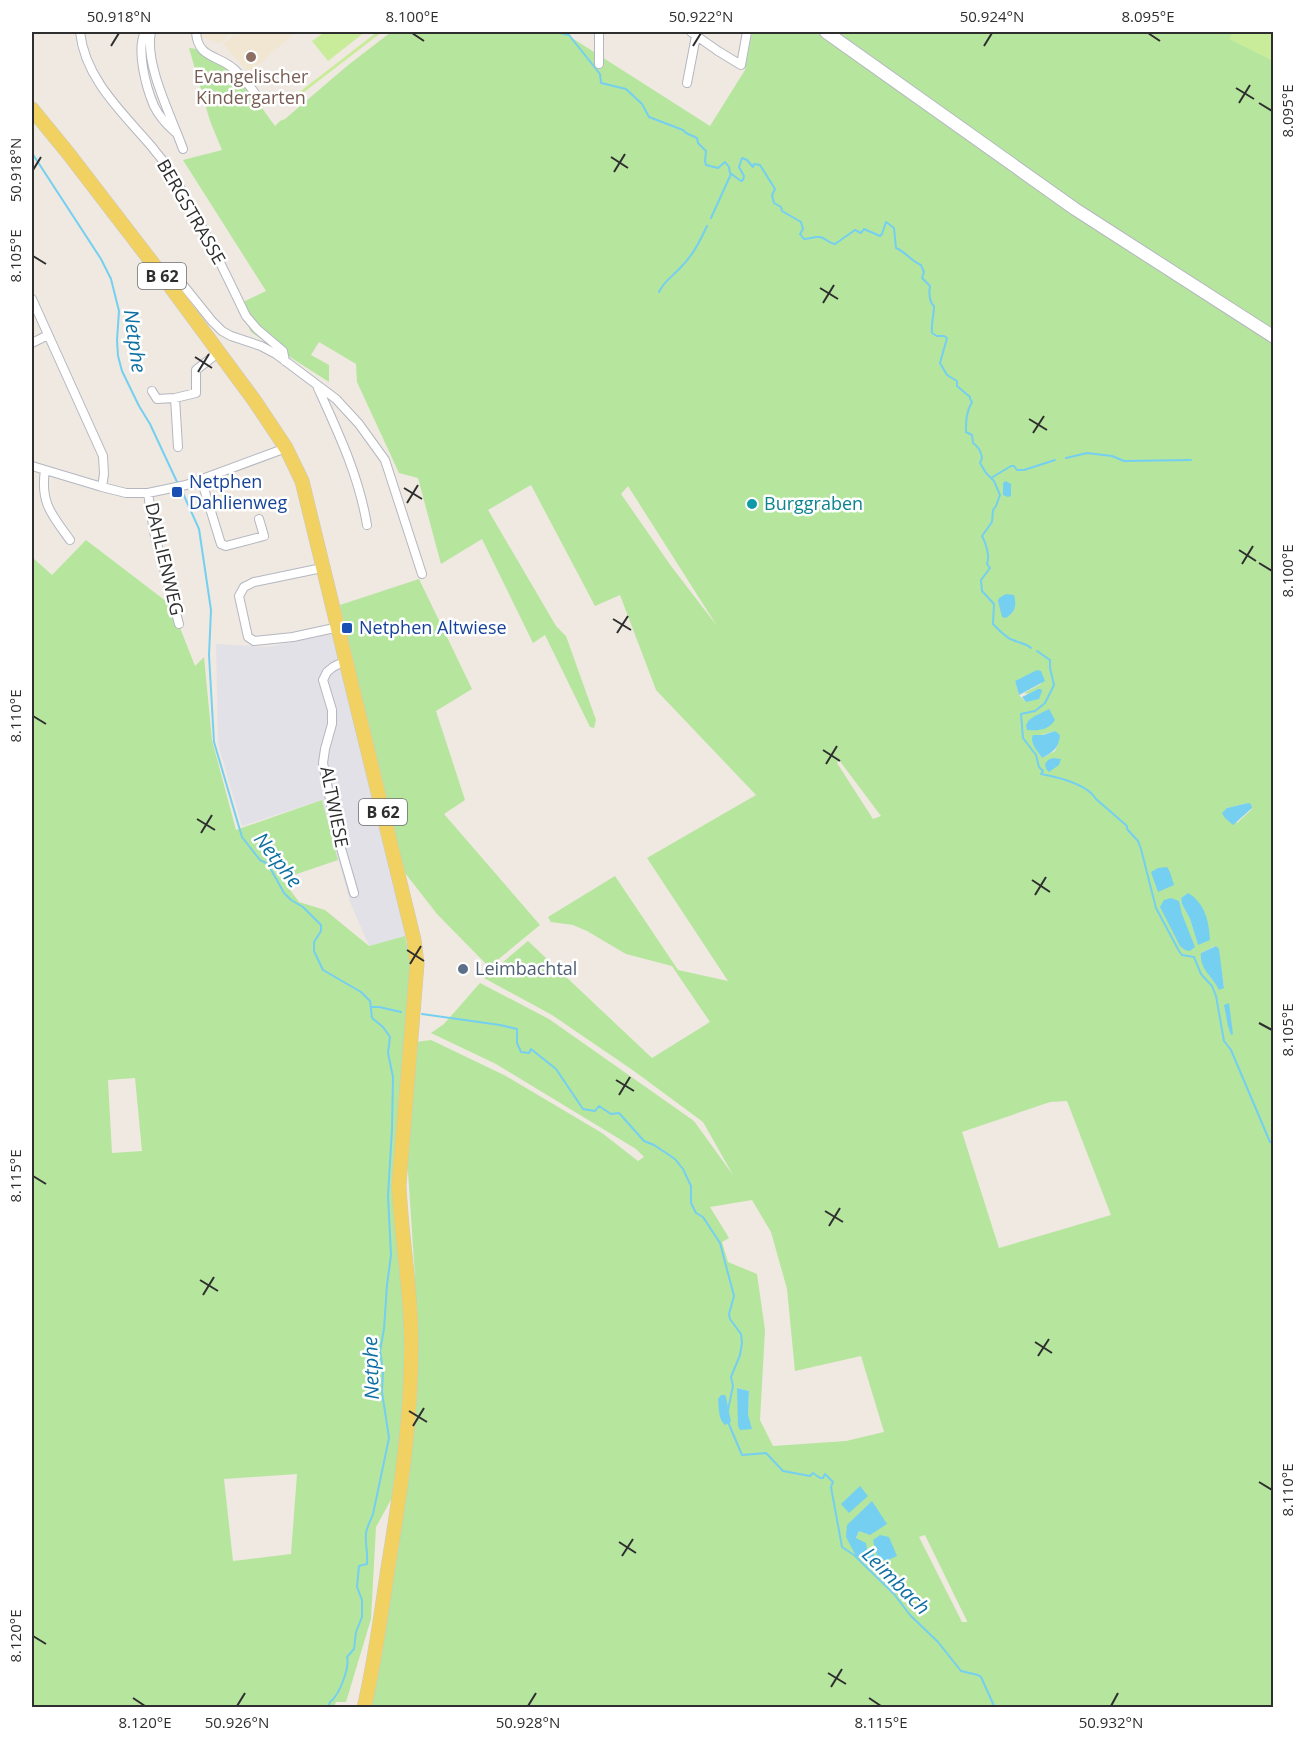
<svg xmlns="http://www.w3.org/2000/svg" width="1305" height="1739" font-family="'Open Sans',sans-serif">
<rect width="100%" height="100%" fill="#efe9e1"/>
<path fill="#e3e1e8" d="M331,633L370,770L405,936L369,946L350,902L322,800L242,826L218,744L216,644L268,647Z"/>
<path fill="#f0e6d1" d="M202,32H232L220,43L201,37Z
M237,32H296L251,71L246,70L223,44Z"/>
<path fill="#b6e59e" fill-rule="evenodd" d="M391,32H569L572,38L710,126L745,70L752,32H1273V1707H367L413,1428L415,1277L406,1142L416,1042L431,1040L504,1075L602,1133L638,1161L644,1157L636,1149L496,1064L431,1033L444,1024L480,983L549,1019L694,1121L733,1175L703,1122L634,1071L552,1015L484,978L528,941L652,1058L710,1022L672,966L626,954L587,931L573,925L551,922L548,917L615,876L678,970L728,981L647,858L756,795L656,690L620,595L595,606L531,485L488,510L556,626L566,636L596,720L594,728L590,727L545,635L533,643L482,539L441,564L418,478L399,473L357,382L356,364L319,342L311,355L329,365V382L251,332L239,304L266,291L183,160L222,150L210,121L189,48C221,49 257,101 275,126L280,121L285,119L347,66ZM628,486L717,626L671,566L621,494ZM1037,671L1041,684L1024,693L1028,694L1038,689L1026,702L1019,695L1015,681ZM1055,731L1059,741L1055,751L1042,758L1032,742L1038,736ZM839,760L881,816L873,819L837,763ZM1248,803L1252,809L1237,823L1227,808ZM1188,893L1198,945L1190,919L1182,904L1181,898ZM1215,946L1220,961L1224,987C1208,981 1206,968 1201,953ZM1067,1101L1111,1215L999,1248L962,1132L1050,1102ZM752,1200L771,1232L787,1289L795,1371L861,1356L884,1432L846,1441L773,1446L760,1420L765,1330L757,1274L728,1262L722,1242L729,1238L710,1207ZM737,1388L749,1391L748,1415ZM872,1502L856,1538L867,1550L846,1537ZM925,1535L967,1621V1622H962L919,1537Z
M86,540L171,605L195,666L204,657L212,740L236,830L322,800L338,860L282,879L299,902L325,910L369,946L405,936L410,960L408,1014L400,1112L406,1320L402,1438L393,1496L376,1527L371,1619L346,1702H336L334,1707H32V557L52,575ZM135,1078L142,1151L112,1153L108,1080ZM297,1474L291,1554L233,1561L224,1479Z
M419,579L472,689L436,711L465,800L444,814L540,925L489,967L437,914L402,869L340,605Z"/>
<path fill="#c9ec9a" d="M325,32H365L328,61L312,41Z
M377,32H382L286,106L284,104Z
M1233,32H1273V61L1229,39Z"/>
<path fill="#75cff0" d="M1006,481L1011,484V496L1008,497L1003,495V483Z
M1006,594L1014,595C1017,606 1015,612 1006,618L1002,617L998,601L999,598Z
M1037,670L1041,671L1045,681L1019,695L1015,681Z
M1038,689H1041L1042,691L1039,699L1026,702L1022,697Z
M1049,709L1055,720C1049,730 1038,731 1027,730L1026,725L1029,720L1035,716Z
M1055,731L1060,735C1059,748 1053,752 1042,758C1038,751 1029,743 1033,735H1043Z
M1053,758L1061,759L1059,765L1049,772L1046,769L1045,764L1048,760Z
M1248,803L1251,804L1252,808L1233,825L1225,818L1222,813L1227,808Z
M1167,867L1170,872L1174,885L1158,892L1151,872L1158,868Z
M1188,893C1205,903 1209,921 1210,940L1198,945L1190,919L1182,904L1181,898Z
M1171,898L1179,901L1182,914L1195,947L1190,951L1185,950L1180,946L1160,907L1164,900Z
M1216,946L1219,949L1224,988L1219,990C1213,977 1199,969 1201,953Z
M1229,1003L1233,1034L1231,1035L1228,1026L1224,1005Z
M737,1388L749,1391L748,1415L752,1429L740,1430L738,1426Z
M721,1395H725L726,1397L731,1422L725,1425C718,1419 719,1408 718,1399Z
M860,1486L868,1496L849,1513L841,1504Z
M872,1501L887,1524L870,1535L859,1531L856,1538L866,1543L867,1549L873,1551L876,1561L856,1556L846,1537L847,1525Z
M880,1535L889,1537L897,1556L886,1561L877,1556L873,1540Z"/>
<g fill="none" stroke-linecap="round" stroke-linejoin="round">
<path stroke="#75cff0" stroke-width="2" d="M555,32L569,35L600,74L601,83L626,89L642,104L649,117L683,130L686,133L697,138L698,143L706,151L705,161L706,165L718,168L725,162L729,167L730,173L741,181L743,180L744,176L739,167L742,158L747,160L753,167L754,164L760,165L775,189L772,195L774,203L781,207L782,211L801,222L803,229L800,234L804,239C810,239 817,235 823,238C827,240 829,243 835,244L855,230L861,233L864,229L880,236L882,234L886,222L894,228L896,248C906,252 911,261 921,265L924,272L922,278L930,286C929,292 929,302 934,306C934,315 931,323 932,333L937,336H944L947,338L940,363L947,375L957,381V386L970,397V399L972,402C966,412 966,421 966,432L972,435L973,443C979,447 981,451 982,458L980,463L986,473L994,481L1000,495L996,506L993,510L992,522L982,536C986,543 990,556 987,564L990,568L981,580L982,591L994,604L993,624C998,629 1006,638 1013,640C1019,643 1025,643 1031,648
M32,153L101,259L111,279L119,311L117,340L118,356L122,371L139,406L150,424L178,484
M711,218L731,174
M659,292C664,281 673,276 681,267C693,255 700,241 707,226
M1066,458L1087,453L1112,456L1124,461L1191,460
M991,478L1011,466H1014L1017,470H1024L1055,460
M181,489L199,529L211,610L209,655L214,742L242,837L260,860L268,864L284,893L291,900L303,907L321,925V931L314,942V951L323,970L361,992L370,1001L372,1018L383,1027L390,1037L388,1053L393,1077L392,1129L388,1196L391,1255L387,1285L384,1329L380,1351L383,1371L382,1392L389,1438L373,1514C371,1520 367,1526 366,1533C365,1543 368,1553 367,1564L359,1566L357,1587L362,1600V1617L356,1632L354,1649L347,1657C350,1667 339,1696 330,1702L328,1708
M1037,651L1050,660V668L1054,685L1045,703L1035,711L1021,714L1023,738L1036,755L1039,767L1043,771L1041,774C1057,777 1087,784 1096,799L1127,826V829L1138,841L1141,849L1156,908L1179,951L1182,955L1194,957L1201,974L1212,986L1216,996L1224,1041L1231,1050L1270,1142L1274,1143
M372,1007H379L401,1012
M422,1014L500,1025L517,1029V1043L521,1052L529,1053L531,1049L556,1069L583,1109L595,1111L599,1106L611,1114L619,1113L644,1141L654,1145L675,1159L683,1169L691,1186V1203L696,1213L703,1217L720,1243L734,1296L729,1314L730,1319L741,1334L742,1343L740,1355L731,1377L733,1386L728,1410
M728,1422L742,1455L766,1453L783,1471L810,1476L813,1473L820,1478H823L825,1474L833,1482L831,1487L842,1547L854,1555L894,1594L910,1615L938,1642L961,1671L978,1675L981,1677L995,1708"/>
<g stroke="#b4b7c1" stroke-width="10">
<path id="street" d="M80,32C85,79 123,113 152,147C157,154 164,161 169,169C198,216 222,266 246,316L257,329L283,351L285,361
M145,32C136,50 146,87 154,106C159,116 167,125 175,132
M151,32C144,64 172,118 183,149
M196,32C198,59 217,54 234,69C244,78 253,90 261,102
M691,32L718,51L741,65L747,32
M599,64V32
M687,83L696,36
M164,278L173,279L183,285L212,321L222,331L231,336L261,346L276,354L336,399L359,424L385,460L422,574
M32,299L103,456L104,474L102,487
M32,343L48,335
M318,388C338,432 359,476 367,525
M152,391L157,399L175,398L196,393V370L219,352
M175,398L178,447
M32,466L102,487L126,493H148L186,485L286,448
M45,470C40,503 52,515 70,540
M201,479L221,544L226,546L264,536L259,519
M148,493L154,532L179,624
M322,568L254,582L244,587L239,596L248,637L254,641L293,637L339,627
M345,661L333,667L327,672L323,680L332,710V724L325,749L323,763L336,831L354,893"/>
</g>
<g stroke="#b4b7c1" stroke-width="14">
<path id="secondary" d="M826,32L1075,209L1274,337"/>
</g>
<g stroke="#c9c9c9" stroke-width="15">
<path id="primary" d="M32,109L68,153L164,278L254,400L286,448L302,481L414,940L417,964L399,1185C401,1234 410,1282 411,1331C413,1411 401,1489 388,1568C381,1614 375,1662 364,1708"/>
</g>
<use href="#street" stroke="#fff" stroke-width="8"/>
<use href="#secondary" stroke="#fff" stroke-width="12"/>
<use href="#primary" stroke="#f2d163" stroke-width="14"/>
</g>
<path fill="none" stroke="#2e2e2e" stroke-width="2" d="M412,33L424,41M1148,33L1160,41M111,46L119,33M693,46L701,33M984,46L992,33M1236,88L1254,99M1239,103L1250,85M1259,103L1272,111M611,157L628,168M33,170L41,157M614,172L625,154M33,256L46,264M820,288L838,299M823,303L834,285M195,357L212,368M198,372L209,354M1029,419L1047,430M1033,433L1044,416M404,488L422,499M407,503L418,485M1239,550L1256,561M1259,563L1272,571M1242,564L1253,546M613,619L631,630M617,633L628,616M33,716L46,724M823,750L840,761M826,764L837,746M197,819L215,830M201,833L212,815M1032,880L1050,892M1035,895L1046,877M407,950L424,961M410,964L421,946M1259,1023L1272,1030M616,1080L634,1091M619,1095L630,1077M33,1176L46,1184M825,1211L843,1222M829,1226L840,1208M200,1280L218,1291M203,1295L214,1277M1035,1342L1052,1353M1038,1356L1049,1339M409,1411L427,1422M413,1426L424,1408M1259,1482L1272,1490M619,1542L636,1553M622,1556L633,1539M33,1636L46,1644M828,1673L846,1684M831,1687L842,1669M133,1698L145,1706M869,1698L881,1706M237,1706L245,1693M528,1706L536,1693M1111,1706L1118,1693"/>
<circle fill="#8d6e63" stroke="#fff" stroke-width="2" cx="251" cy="57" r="6"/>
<g fill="#1a4fb4" stroke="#fff" stroke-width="2">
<rect x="171" y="486" width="12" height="12" rx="3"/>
<rect x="341" y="622" width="12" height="12" rx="3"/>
</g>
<circle fill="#0f9aa8" stroke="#fff" stroke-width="2" cx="752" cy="504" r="6"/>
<circle fill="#5c6f8a" stroke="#fff" stroke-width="2" cx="463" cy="969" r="6"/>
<g text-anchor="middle" stroke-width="5" stroke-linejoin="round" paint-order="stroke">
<g fill="#fff" stroke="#6d6d6d" stroke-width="1.5">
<rect x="138" y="263" width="48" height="26" rx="4.5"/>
<rect x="359" y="799" width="48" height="26" rx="4.5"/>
</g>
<g font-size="16" font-weight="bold" fill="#2e2e2e">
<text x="162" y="282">B 62</text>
<text x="383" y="818">B 62</text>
</g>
<g font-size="18" fill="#785e54" stroke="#fff">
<text x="251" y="83">Evangelischer<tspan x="251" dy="21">Kindergarten</tspan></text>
</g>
<g font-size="18" fill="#2e2e2e" stroke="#fff">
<text transform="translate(191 212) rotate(60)" y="6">BERGSTRASSE</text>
<text transform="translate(164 559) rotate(77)" y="6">DAHLIENWEG</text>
<text transform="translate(334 807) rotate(79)" y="6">ALTWIESE</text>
</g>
<g font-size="18" fill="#164399" stroke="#fff" text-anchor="start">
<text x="189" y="488">Netphen<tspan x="189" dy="21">Dahlienweg</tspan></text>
<text x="359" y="634">Netphen Altwiese</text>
</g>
<g font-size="18" fill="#0d838f" stroke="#fff" text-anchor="start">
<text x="764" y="510">Burggraben</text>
</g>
<g font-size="18" fill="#4e5e75" stroke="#fff" text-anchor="start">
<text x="475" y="975">Leimbachtal</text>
</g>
<g font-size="20" font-style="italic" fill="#0d6fa3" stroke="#fff">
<text transform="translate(135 341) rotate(82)" y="7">Netphe</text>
<text transform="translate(278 860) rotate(52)" y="7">Netphe</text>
<text transform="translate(371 1368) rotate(-92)" y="7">Netphe</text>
<text transform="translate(896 1581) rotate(45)" y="7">Leimbach</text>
</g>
</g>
<rect width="1305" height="1739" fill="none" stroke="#ffffff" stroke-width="66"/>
<rect x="33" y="33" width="1239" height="1673" fill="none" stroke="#2e2e2e" stroke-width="2"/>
<g font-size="15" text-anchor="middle" fill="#2e2e2e">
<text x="119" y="22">50.918°N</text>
<text x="412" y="22">8.100°E</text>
<text x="701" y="22">50.922°N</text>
<text x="992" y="22">50.924°N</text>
<text x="1148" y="22">8.095°E</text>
<text transform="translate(1288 111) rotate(-90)" y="5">8.095°E</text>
<text transform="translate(16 170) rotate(-90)" y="5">50.918°N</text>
<text transform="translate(16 256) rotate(-90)" y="5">8.105°E</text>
<text transform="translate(1288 571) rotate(-90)" y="5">8.100°E</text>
<text transform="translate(16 716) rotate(-90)" y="5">8.110°E</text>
<text transform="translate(1288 1030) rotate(-90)" y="5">8.105°E</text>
<text transform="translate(16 1176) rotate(-90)" y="5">8.115°E</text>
<text transform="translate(1288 1490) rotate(-90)" y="5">8.110°E</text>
<text transform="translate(16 1636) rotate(-90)" y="5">8.120°E</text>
<text x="145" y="1728">8.120°E</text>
<text x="237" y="1728">50.926°N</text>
<text x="528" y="1728">50.928°N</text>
<text x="881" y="1728">8.115°E</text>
<text x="1111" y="1728">50.932°N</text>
</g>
</svg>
